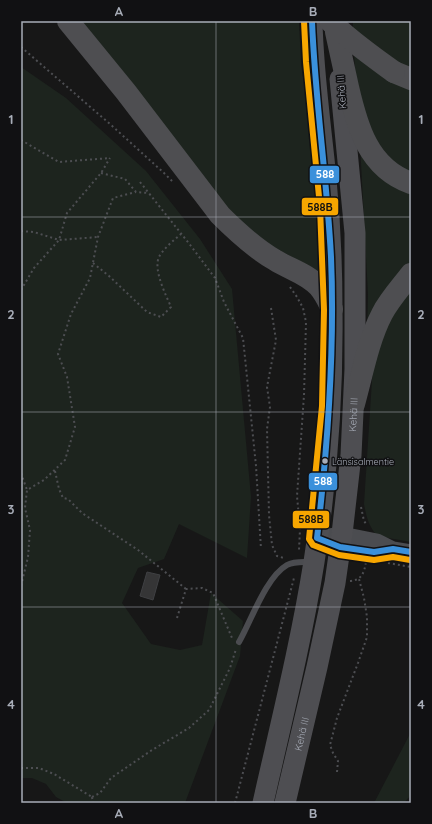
<svg xmlns="http://www.w3.org/2000/svg" width="432" height="824" font-family="Quicksand,sans-serif">
<rect width="100%" height="100%" fill="#171717"/>
<path fill="#1d241e" d="M75,21H299L301,64L320,189L325,276L244,230Z
M353,21H411V69L400,64L353,31Z
M354,54L411,88V175L399,168L371,136L356,82Z
M21,67L66,98L146,171L200,239L232,289L251,497L247,558L179,524L164,559L138,568L122,603L151,644L180,650L202,645L211,593L243,621L240,656L185,803H67L56,797L46,784L32,778H21Z
M360,144L411,189V267L367,340L368,294Z
M411,287V542L377,536C368,524 367,519 364,504L373,365L384,328Z
M411,732V795L404,803H374Z"/>
<path fill="#353536" stroke="#3f4043" d="M147,572L160,575L153,600L140,596Z"/>
<g fill="none" stroke-linecap="round" stroke-linejoin="round">
<path stroke="#4d4e52" stroke-width="2" stroke-dasharray="2 3" stroke-linecap="butt" d="M21,47L110,124L164,173L174,183
M21,140L59,162L110,158
M101,173L125,179L136,192L148,193
M140,182L191,246L215,278L224,302L243,338L256,466L261,549
M21,231L34,232L59,240L98,237
M93,263L109,276L147,312L161,317L171,307C166,295 153,270 159,257C164,248 173,241 181,234
M290,287L297,297L303,308L306,322L304,395L297,496L300,529L299,550
M21,290L34,268L59,240L67,213L101,173L110,158
M271,308L276,340L267,387L270,407L267,429L269,515L272,545L277,556L284,558
M55,471L59,489L63,498L68,499L82,513L138,550L186,589
M21,473L27,490
M361,507L364,521L367,525
M388,563L411,567
M350,581C362,580 364,573 366,562
M21,586L28,557L30,530L25,508L27,490L44,480L65,460L75,427L67,377L58,354L71,314L90,278L98,237L113,198L136,192
M177,618L186,589L202,588L213,593L232,638
M21,768H39L54,774L92,797
M337,772L338,761L333,753L330,745L337,718L358,663L367,637V617L364,598L359,579
M92,797L100,793L111,778L152,750L189,728L209,710L230,668L236,649
M92,797L93,803
M235,803L294,578
M410,803L411,801"/>
<path stroke="#4b4c50" stroke-width="6" d="M239,642C251,621 266,577 287,565C294,561 303,562 311,562"/>
<path stroke="#4b4c50" stroke-width="15" d="M317,538L342,534L377,541L393,549L411,552
M331,544L340,547L374,552L393,549"/>
<g stroke="#4e4e52" stroke-width="21">
<path d="M263,803C281,723 301,643 314,562C327,479 333,394 332,310C332,266 330,222 326,179C321,126 313,74 312,21"/>
<path id="s1" d="M285,803L317,667L335,583L342,534L351,455L355,369V233L340,79"/>
</g>
<path stroke="#4e4e51" stroke-width="22" d="M68,21L126,92L220,215C237,232 254,248 275,260C289,269 308,274 319,287C325,294 328,301 332,309
M336,32C340,50 344,68 348,87C357,126 368,168 411,183
M394,72L411,79
M354,404C362,375 368,341 382,314C389,300 401,287 411,274"/>
<path stroke="#4e4e51" stroke-width="22" d="M330,21C349,40 372,56 394,72"/>
<g stroke="#111113" stroke-width="9">
<path id="bus-1" d="M312,21C315,100 327,178 331,257C335,351 328,444 317,538L340,547L374,552L393,549L411,552"/>
</g>
<g stroke="#111113" stroke-width="9">
<path id="bus-2" d="M304,21L306,62L320,207L324,310L322,406L309,539L313,545L339,555L374,560L393,557L410,560"/>
</g>
<use href="#bus-1" stroke="#3a90db" stroke-width="6"/>
<use href="#bus-2" stroke="#f7a600" stroke-width="6"/>
</g>
<path fill="none" stroke="#a8adb8" stroke-width="1" stroke-opacity="0.55" d="M216,21V803M21,217H411M21,412H411M21,607H411"/>
<circle fill="#a8adb8" stroke="#111113" stroke-width="1.5" cx="325" cy="461" r="3.5"/>
<g text-anchor="middle" stroke-width="3" stroke-linejoin="round" paint-order="stroke">
<g font-size="9" fill="#a8adb8" stroke="#111113" text-anchor="start">
<text x="332" y="465">Länsisalmentie</text>
</g>
<g font-size="10" fill="#a8adb8" stroke="#111113">
<text transform="translate(341 92) rotate(-94)" y="4">Kehä III</text>
<text dy="4" stroke="none"><textPath href="#s1" startOffset="395">Kehä III</textPath></text>
<text dy="4" stroke="none"><textPath href="#s1" startOffset="71">Kehä III</textPath></text>
</g>
</g>
<g stroke="#111113" stroke-width="1.5">
<rect x="309" y="165" width="31" height="19" rx="4" fill="#3a90db"/>
<rect x="301" y="197" width="38" height="19" rx="4" fill="#f7a600"/>
<rect x="308" y="472" width="30" height="19" rx="4" fill="#3a90db"/>
<rect x="292" y="510" width="38" height="19" rx="4" fill="#f7a600"/>
</g>
<g font-size="11" text-anchor="middle" font-weight="bold" fill="#fff">
<text x="325" y="178">588</text>
<text x="323" y="485">588</text>
</g>
<g font-size="11" text-anchor="middle" font-weight="bold" fill="#111">
<text x="320" y="211">588B</text>
<text x="311" y="523">588B</text>
</g>
<rect width="432" height="824" fill="none" stroke="#111113" stroke-width="44"/>
<rect x="22" y="22" width="388" height="780" fill="none" stroke="#a8adb8" stroke-width="1.5"/>
<g font-size="13" text-anchor="middle" font-weight="bold" fill="#a8adb8">
<text x="119" y="16">A</text>
<text x="313" y="16">B</text>
<text x="11" y="124">1</text>
<text x="421" y="124">1</text>
<text x="11" y="319">2</text>
<text x="421" y="319">2</text>
<text x="11" y="514">3</text>
<text x="421" y="514">3</text>
<text x="11" y="709">4</text>
<text x="421" y="709">4</text>
<text x="119" y="818">A</text>
<text x="313" y="818">B</text>
</g>
</svg>
